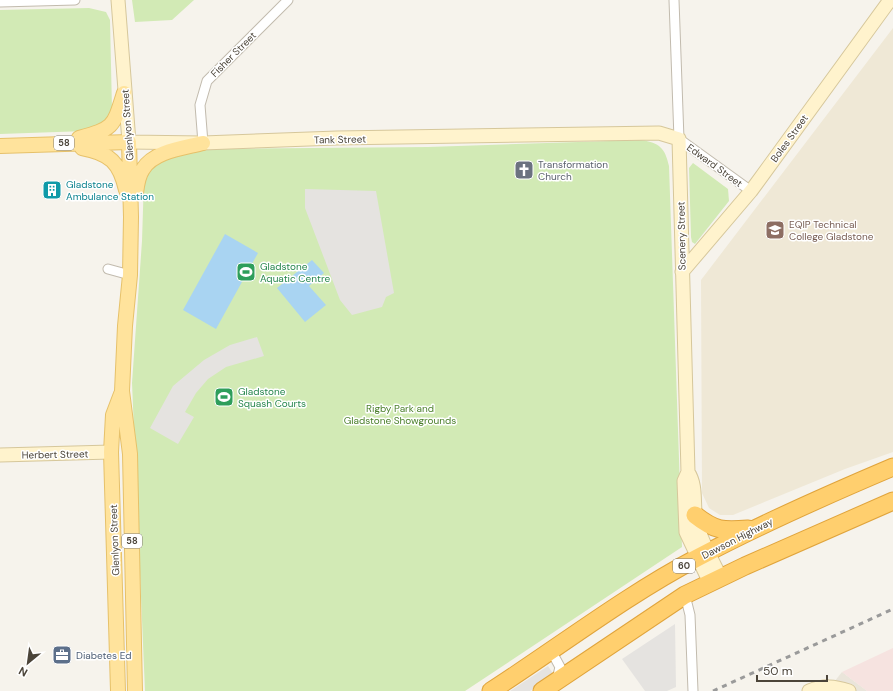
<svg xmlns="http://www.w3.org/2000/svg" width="893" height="691" font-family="'DM Sans',sans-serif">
<rect width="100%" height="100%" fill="#f6f3ec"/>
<path fill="#eae5da" d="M842,672L867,691H827Z"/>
<path fill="#efe8d6" d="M893,28V452L845,469L733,515H720L709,508L702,493L701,280Z"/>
<path fill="#f6e3e0" d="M893,648V691H867L842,672Z"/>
<path fill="#d2eab5" d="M132,0H194L172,20L135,22Z
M89,8L106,12L110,20L112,110L108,119L86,131L0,134V10Z
M641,140C660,143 665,148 669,166L682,547L465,691H145L132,383L142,241L144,178L152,165L166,154L197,149L428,147Z
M693,163L728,189L729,201L695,244L692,242L691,237L689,168Z"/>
<path fill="#e5e3e0" d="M305,189L376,191L394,293L386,297L382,307L352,315L340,300L305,208Z
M257,337L264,356L226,367L208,379L196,393L185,412L194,417L178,444L150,428L173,386L204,360L230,345Z
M675,624L676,687L667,691H645L622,659Z
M548,666L554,675L530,691H510Z"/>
<path fill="#a9d4f2" d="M225,234L258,253L216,329L183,310Z
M312,260L324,273L309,286L326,305L305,322L277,288Z"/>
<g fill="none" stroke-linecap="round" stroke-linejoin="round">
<g stroke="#c2bbae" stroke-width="11">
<path id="street" d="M674,0L679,139L751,191
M0,2L75,0
M203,143L200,105L207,81L288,0
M108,269L130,275
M685,595L690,615L693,691
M547,655L554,656L560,667L557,679"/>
</g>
<g stroke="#d6c79b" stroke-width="15">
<path id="secondary" d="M118,0L129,142L203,143L337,138L659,133L679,139L688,472L684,481L686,532L710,583
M682,272L751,191L890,0
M0,455L111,452
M688,472C698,487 692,507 697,524C702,543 712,560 721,578
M809,691C824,685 834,686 849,691"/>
</g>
<g stroke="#e6c16a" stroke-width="16">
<path id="primary" d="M79,138C114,128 113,128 124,93
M0,146L129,142L131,217L130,275L125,326L122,391L130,454L135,691
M82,148C110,153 120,163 126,190
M136,193C137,185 138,176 143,169C154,151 184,148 203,143
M118,691L111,452L113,415L121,394"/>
</g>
<g stroke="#e0a43c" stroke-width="19">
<path id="highway" d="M695,515C715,531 723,531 748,529
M491,691C559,647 625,596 697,558C761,524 827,495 893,467
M542,691L685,595L745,566L893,501"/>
</g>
<use href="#street" stroke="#fff" stroke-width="9"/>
<use href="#secondary" stroke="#fff3cd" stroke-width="13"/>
<use href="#primary" stroke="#ffe39c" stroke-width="14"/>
<use href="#highway" stroke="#ffcf6e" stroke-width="17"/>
<path stroke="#9a9a9a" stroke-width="3" stroke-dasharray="5 5" stroke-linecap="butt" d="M713,691L893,609"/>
</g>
<defs>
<g id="church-square" transform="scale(1)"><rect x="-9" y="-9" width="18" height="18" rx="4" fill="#6b7280" stroke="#fff"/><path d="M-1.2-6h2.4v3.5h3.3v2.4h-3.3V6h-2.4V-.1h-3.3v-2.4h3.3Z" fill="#fff"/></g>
<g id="building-square" transform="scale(1)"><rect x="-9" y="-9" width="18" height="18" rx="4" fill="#0f9aa8" stroke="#fff"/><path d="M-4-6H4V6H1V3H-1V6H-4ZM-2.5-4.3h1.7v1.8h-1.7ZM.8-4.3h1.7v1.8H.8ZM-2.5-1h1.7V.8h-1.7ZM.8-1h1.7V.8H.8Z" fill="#fff"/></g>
<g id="university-square" transform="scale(1)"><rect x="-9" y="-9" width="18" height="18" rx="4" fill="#8d6e63" stroke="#fff"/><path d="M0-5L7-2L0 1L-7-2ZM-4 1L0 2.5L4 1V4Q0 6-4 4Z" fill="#fff"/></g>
<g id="stadium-square" transform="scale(1)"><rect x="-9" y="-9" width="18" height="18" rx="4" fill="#2e9e5b" stroke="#fff"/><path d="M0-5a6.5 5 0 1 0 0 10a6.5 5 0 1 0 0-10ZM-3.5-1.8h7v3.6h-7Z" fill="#fff"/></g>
<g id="office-square" transform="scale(1)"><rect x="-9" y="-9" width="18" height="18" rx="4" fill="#5c6f8a" stroke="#fff"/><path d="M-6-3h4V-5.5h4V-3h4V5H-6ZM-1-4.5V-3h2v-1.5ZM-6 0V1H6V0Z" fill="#fff"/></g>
</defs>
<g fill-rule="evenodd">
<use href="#church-square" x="524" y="170"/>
<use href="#building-square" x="52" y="190"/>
<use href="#university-square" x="775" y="230"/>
<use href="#stadium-square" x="246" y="272"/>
<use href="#stadium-square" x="224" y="397"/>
<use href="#office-square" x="62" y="655"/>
</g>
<g text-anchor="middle" stroke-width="3" stroke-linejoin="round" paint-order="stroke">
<g fill="#fff" stroke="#817c74" stroke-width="1">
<rect x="54" y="136" width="20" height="14" rx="3"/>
<rect x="122" y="534" width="20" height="14" rx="3"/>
<rect x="673" y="559" width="22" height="14" rx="3"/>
</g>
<g font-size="9" font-weight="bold" fill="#4b4439">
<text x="64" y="146">58</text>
<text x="132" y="544">58</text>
<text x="684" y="569">60</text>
</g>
<g font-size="10" fill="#4b4439" stroke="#fff">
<text transform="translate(233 54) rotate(-45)" y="4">Fisher Street</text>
<text transform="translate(127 125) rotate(-94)" y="4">Glenlyon Street</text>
<text transform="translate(789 138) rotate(-54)" y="4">Boles Street</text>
<text transform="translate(340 139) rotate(-1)" y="4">Tank Street</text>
<text transform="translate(715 165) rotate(36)" y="4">Edward Street</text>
<text transform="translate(681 236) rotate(-91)" y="4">Scenery Street</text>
<text transform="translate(55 454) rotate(-1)" y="4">Herbert Street</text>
<text transform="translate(737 538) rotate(-27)" y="4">Dawson Highway</text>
<text transform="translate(114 540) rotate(-92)" y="4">Glenlyon Street</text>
</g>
<g font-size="10" fill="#5b616d" stroke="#fff" text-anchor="start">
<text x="538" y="168">Transformation<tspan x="538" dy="12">Church</tspan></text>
</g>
<g font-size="10" fill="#0d838f" stroke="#fff" text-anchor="start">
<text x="66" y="188">Gladstone<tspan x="66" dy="12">Ambulance Station</tspan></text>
</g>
<g font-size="10" fill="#785e54" stroke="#fff" text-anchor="start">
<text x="789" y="228">EQIP Technical<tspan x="789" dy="12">College Gladstone</tspan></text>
</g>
<g font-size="10" fill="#27864d" stroke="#fff" text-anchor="start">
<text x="260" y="270">Gladstone<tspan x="260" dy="12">Aquatic Centre</tspan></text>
<text x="238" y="395">Gladstone<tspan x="238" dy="12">Squash Courts</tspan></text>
</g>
<g font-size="10" fill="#4a7f2a" stroke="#fff">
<text x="400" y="412">Rigby Park and<tspan x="400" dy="12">Gladstone Showgrounds</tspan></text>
</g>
<g font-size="10" fill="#4e5e75" stroke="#fff" text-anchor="start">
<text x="76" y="659">Diabetes Ed</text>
</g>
</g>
<g transform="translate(28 663) rotate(209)" stroke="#ffffff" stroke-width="3" paint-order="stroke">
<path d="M0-3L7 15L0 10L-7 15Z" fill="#4b4439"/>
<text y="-6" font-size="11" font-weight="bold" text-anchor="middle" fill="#4b4439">N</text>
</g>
<path d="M757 675v6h70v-6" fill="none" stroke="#4b4439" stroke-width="2"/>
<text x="763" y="675" font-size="12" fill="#4b4439" stroke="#ffffff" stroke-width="3" paint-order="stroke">50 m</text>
</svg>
